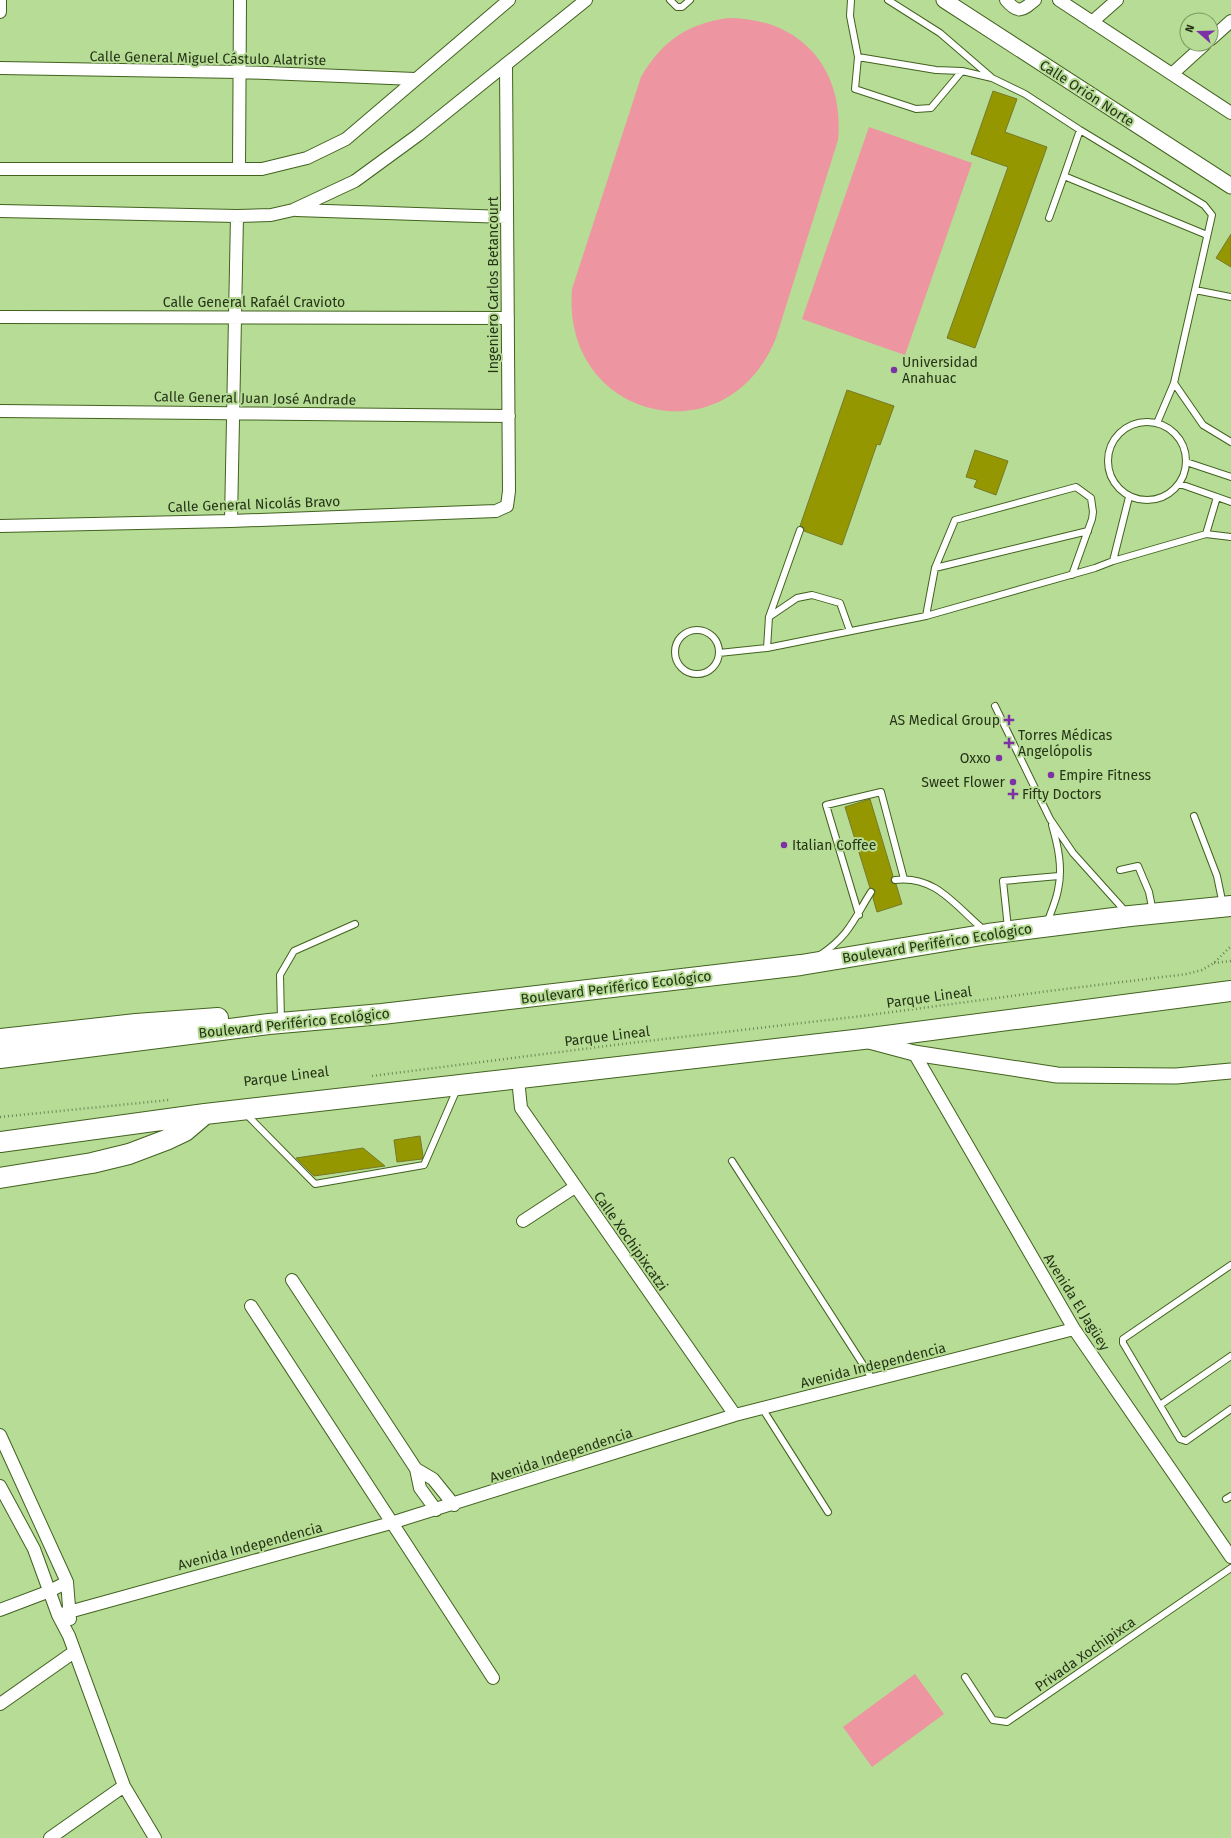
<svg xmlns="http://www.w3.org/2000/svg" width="1231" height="1838" font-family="'Fira Sans',sans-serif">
<rect width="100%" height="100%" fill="#b6dc95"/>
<path fill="#ed96a2" d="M728,18C801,18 845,69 838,140L776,338C727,460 561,420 572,289L641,77C662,41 687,24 728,18Z
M869,127L972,163L905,355L802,319Z
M915,1674L944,1714L872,1767L843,1727Z"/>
<path fill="#949700" stroke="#777a29" d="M993,91L1017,99L1005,132L1047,147L975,348L947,338L1008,167L971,154Z
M1231,234V267L1216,258Z
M847,390L894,406L880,445L877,444L842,545L804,531V527L800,526Z
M975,450L1008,461L996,495L974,487L977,480L966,477Z
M870,799L893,876L891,878V882L896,884L902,904L877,912L873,898L875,890L870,888L845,807Z
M420,1136L423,1156L422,1159L397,1162L394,1140Z
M363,1148L385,1166L314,1176L296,1158Z"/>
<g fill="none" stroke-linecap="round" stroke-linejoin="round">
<g stroke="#42621f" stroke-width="8">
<path id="service" d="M670,0L677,7H682L690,0
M851,0L850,16L858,57
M888,0L940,33L991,77
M858,57L936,70L962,71L931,108L916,109L855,89Z
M962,71L992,78L1025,94L1080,130L1204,205L1212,215L1174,383L1157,423
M1080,130L1064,176L1207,235
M1049,218L1064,176
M1195,290L1231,297
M1174,383L1203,425L1231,442
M1108 461a39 39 0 1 1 78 0a39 39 0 1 1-78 0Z
M1186,462L1231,477
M1180,484L1231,502
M1206,534L1217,497
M1113,561L1206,534L1231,537
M935,568L1088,531
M926,616L935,568L955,520L1076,487L1091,498L1093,512L1092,519L1072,575
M769,617L797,598L812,595L840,603L850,631
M675 652a22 22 0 1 1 44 0a22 22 0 1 1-44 0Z
M767,648L769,617L800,530
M719,653L767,648L926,616L1095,568L1113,561L1129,497
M995,706L1050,819L1073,853L1126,912
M1194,816L1217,876L1223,905
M1120,870L1138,866L1149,892L1153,912
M895,880C936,875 955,906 984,930
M859,915L826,805L881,792L904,879
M1047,923C1051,912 1056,901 1058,890C1063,868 1058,846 1052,825
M1008,928L1003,881L1059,876
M820,955C849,936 854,919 871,892
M281,1021L280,975L294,951L355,924
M245,1113L315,1184L424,1165L457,1089
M732,1161L873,1380
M1231,1265L1123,1339V1343L1180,1439L1186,1441L1231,1409
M1160,1405L1231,1356
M762,1408L828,1512
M1226,1499L1231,1496
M965,1677L993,1720L1007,1722L1231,1568"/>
</g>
<g stroke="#42621f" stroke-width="14">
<path id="minor" d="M1006,0C1018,14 1022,11 1035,0
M1059,0L1231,113
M0,12V0
M1092,22L1117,0
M1211,39L1231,21
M0,68L240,72L415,79
M1172,74L1205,44
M0,169H262L307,158L346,139L509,0
M239,169L240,0
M296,210L507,217
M0,211L237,216L271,215L293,210L355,181L418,135L586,0
M0,317L508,318
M0,411L509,416
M231,521L237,216
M0,526L231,521L496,511L507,506L509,491L506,64
M914,1053L1074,1329L1231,1557
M518,1079L521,1108L735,1415
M523,1221L575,1187
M292,1280L416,1469L420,1488L436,1510
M251,1306L493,1678
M0,1435L67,1582L70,1619
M416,1469L433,1479L454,1505
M0,1486L34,1549L58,1615L69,1636L124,1786L155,1838
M0,1610L50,1591L67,1582
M58,1615L391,1523L735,1415L1074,1329
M0,1704L74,1652
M50,1838L124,1786"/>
</g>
<g stroke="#42621f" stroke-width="17">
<path id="tertiary" d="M944,0L1231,186
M869,1041L914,1053L1057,1075L1176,1076L1231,1071"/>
</g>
<g stroke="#42621f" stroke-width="22">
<path id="trunk" d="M0,1039L136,1024L218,1018
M0,1058L269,1024L382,1014L801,965L988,934L1130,916L1231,906
M0,1142L205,1114L863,1039L1231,991
M0,1178L92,1163L129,1154L166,1140L185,1131L205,1114"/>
</g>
<path stroke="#6c8655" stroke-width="2.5" stroke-dasharray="1 3" stroke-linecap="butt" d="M1214,963L1231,961
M372,1076L630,1043L862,1016L1049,991L1187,974L1202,970L1214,963L1231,946
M0,1117L169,1100"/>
<use href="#service" stroke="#fff" stroke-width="6"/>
<use href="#minor" stroke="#fff" stroke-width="12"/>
<use href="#tertiary" stroke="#fff" stroke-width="15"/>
<use href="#trunk" stroke="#fff" stroke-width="20"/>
</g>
<g fill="#7c32a4" stroke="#b6dc95" stroke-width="1.5">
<circle cx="894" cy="370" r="4"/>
<path d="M1007 714h4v4h4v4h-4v4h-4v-4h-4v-4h4z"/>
<path d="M1007 737h4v4h4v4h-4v4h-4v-4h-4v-4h4z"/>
<circle cx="999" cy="758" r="4"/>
<circle cx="1051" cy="775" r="4"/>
<circle cx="1013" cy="782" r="4"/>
<path d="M1011 788h4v4h4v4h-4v4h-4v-4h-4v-4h4z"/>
<circle cx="784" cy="845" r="4"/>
</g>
<g text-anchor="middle" stroke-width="4" stroke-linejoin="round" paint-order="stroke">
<g font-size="14" fill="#263418" stroke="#b6dc95">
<text transform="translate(208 58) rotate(1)" y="5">Calle General Miguel Cástulo Alatriste</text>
<text transform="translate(1087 93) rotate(33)" y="5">Calle Orión Norte</text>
<text transform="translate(493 285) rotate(-90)" y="5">Ingeniero Carlos Betancourt</text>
<text x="254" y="307">Calle General Rafaél Cravioto</text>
<text transform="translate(255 398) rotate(1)" y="5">Calle General Juan José Andrade</text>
<text transform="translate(254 504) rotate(-2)" y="5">Calle General Nicolás Bravo</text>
<text transform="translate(937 943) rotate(-9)" y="5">Boulevard Periférico Ecológico</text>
<text transform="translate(616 987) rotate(-7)" y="5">Boulevard Periférico Ecológico</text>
<text transform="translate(929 997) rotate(-8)" y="5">Parque Lineal</text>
<text transform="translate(294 1023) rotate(-6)" y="5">Boulevard Periférico Ecológico</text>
<text transform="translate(607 1036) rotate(-7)" y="5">Parque Lineal</text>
<text transform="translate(286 1076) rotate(-7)" y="5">Parque Lineal</text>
<text transform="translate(631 1241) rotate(55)" y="5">Calle Xochipixcatzi</text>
<text transform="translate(1077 1302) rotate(58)" y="5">Avenida El Jagüey</text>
<text transform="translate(873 1365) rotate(-14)" y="5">Avenida Independencia</text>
<text transform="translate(561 1455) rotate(-18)" y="5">Avenida Independencia</text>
<text transform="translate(250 1546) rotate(-15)" y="5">Avenida Independencia</text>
<text transform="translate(1085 1654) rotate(-35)" y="5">Privada Xochipixca</text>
</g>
<g font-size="14" fill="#263418" stroke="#b6dc95" text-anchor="start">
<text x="902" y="367">Universidad<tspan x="902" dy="16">Anahuac</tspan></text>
<text x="1000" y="725" text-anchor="end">AS Medical Group</text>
<text x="1018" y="740">Torres Médicas<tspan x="1018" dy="16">Angelópolis</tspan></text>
<text x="991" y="763" text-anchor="end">Oxxo</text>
<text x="1059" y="780">Empire Fitness</text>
<text x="1005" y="787" text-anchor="end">Sweet Flower</text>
<text x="1022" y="799">Fifty Doctors</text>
<text x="792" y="850">Italian Coffee</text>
</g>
</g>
<g transform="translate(1199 32) rotate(290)"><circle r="19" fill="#b6dc95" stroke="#7c9963"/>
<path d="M0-3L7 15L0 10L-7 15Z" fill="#7c32a4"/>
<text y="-6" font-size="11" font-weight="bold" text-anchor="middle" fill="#263418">N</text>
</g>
</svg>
